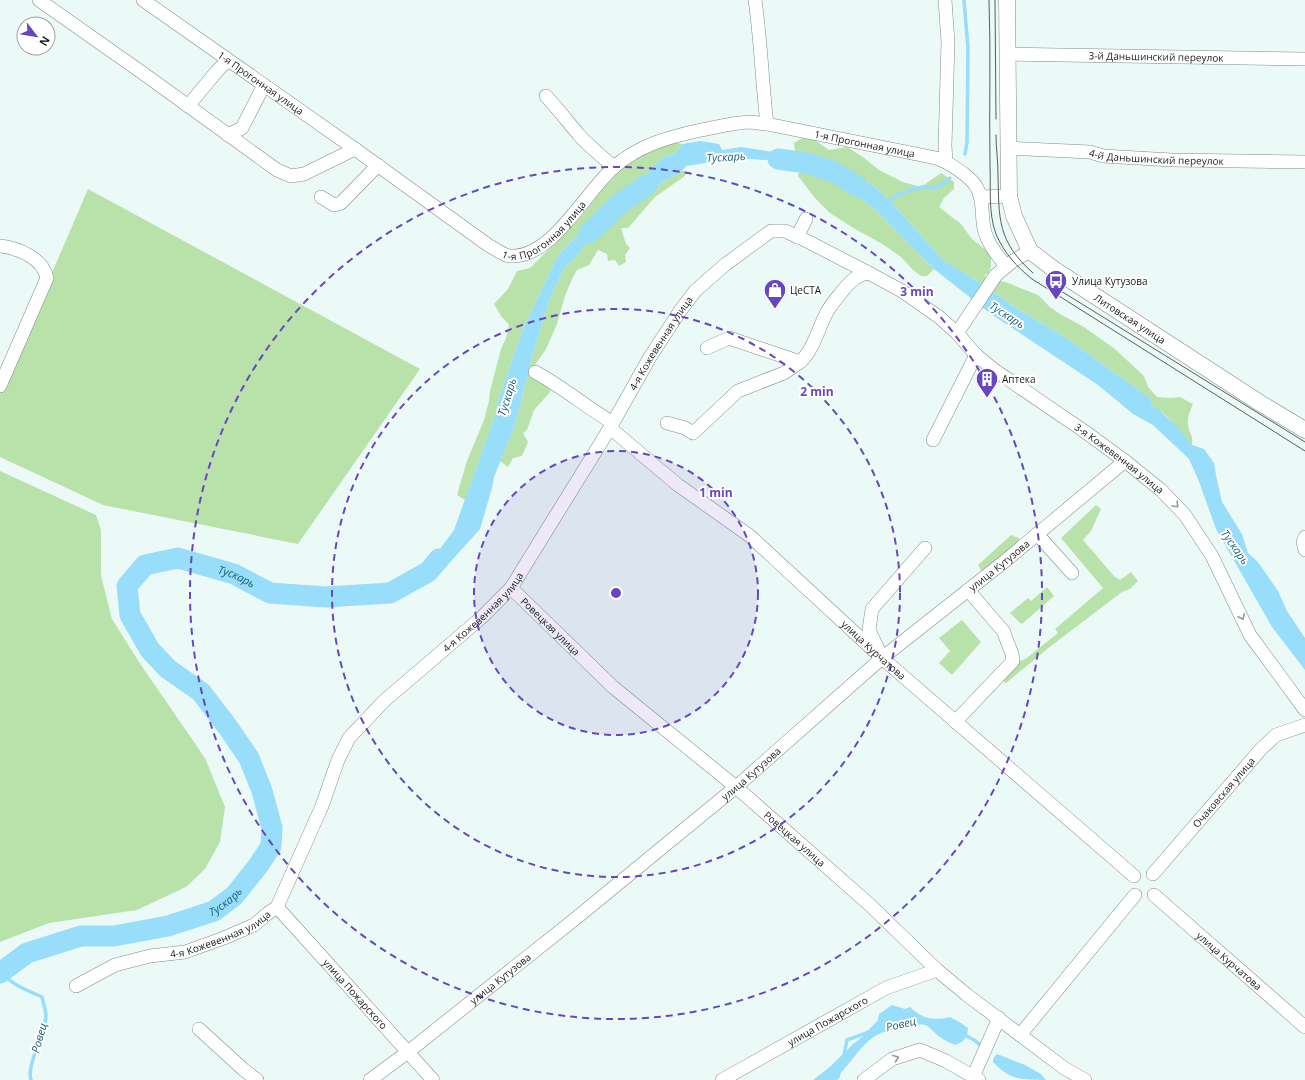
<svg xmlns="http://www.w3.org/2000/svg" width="1305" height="1080" font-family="'Open Sans',sans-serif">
<rect width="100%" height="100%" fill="#ecfaf7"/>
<path fill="#b9e2aa" d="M802,138L815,140L829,150L847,147L863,157L879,170L903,182L921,187L941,173L954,182V189L944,198L939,207L961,224L972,239L991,254V265L989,273L984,276L1008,283L1038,295L1050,307L1060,314L1084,327L1115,349L1144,376L1148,387L1157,397L1171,398L1180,397L1193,404C1189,412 1186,421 1189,429C1191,436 1193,436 1192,445C1180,431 1169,414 1152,406L1150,398L1063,336L1018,309L973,278L943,260L893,204L875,187L831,161L802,155L795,151L794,143Z
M670,141L682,144L676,153L662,158L650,169L640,182L608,201L589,224L563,250L555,261L522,332L499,397L496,413L465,500L457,495L467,461L484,420L489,401L490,391L501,349L506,338L509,325L501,316L494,304L508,289L517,271L530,268L579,219L603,189L617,174L632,161Z
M801,163H807L834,172L844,186L876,210L934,269L927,276H921L913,270L901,257L884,245L855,229L830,213L815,198L798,176Z
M682,171H686L685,176L655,197L628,228H621L626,244L630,248L625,255L626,262L619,266L615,260L608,261L607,254L598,250L589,265L577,270L572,279L565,296L557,324L546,349L535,365L531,377L544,384L551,391L534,410L527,430L523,433L528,442L522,456L513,458L508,467L500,461L516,422L532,357L550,298L564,268L575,258L607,216L619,204L623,201L640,195Z
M88,189L420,369L298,544L103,505L0,457V394Z
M0,471L96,515L101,530V575L112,619L139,662L205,758L225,807L220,842L205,869L186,887L137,910L49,923L0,942Z
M1096,505L1101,509L1091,531L1083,540L1114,576L1120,580L1131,572L1138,581L1130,589L1122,592L1051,646L1006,683L1000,679L1018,661L1023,660L1028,657L1058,633L1055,629L1103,588L1061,538Z
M1011,535L1019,538L1020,543L986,572L981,570L978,565Z
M1047,587L1054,596L1022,624L1020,623L1010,613L1028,598L1031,601Z
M962,620L981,642L952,675L939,663L950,651L939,638Z"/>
<path fill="#98ddf9" d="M700,141L719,144L722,150L741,147L780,153L795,151L802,155L831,161L875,187L893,204L943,260L973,278L1018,309L1063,336L1150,398L1152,406L1157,408L1177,426L1192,445L1204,449L1214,463L1216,475L1222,502L1242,534L1248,553L1258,562L1278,591L1287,611L1305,638V670L1272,627L1216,529L1198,479L1189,459L1153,425L1133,414L1098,385L991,314L934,269L876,210L844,186L834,172L807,163L738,158L686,166L682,171L640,195L623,201L619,204L607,216L575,258L564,268L550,298L532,357L516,422L494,477L492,488L480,529L436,578L404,596L390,598H377L370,594L362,595L354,603H336L337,591H366L398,588L420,576L427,566L454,530L496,413L499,397L522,332L555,261L563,250L589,224L608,201L640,182L650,169L662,158L676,153L682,144Z
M892,1005L905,1009L910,1007C922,1019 934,1021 950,1017L961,1023L968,1028L967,1036L962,1042L955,1045C947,1042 940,1038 934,1032C932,1030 929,1027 927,1026C920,1022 916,1027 909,1028C865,1028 861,1054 834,1080H813L831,1066L853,1044L861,1038L878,1020L879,1014Z
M997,1054L1025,1065L1041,1074L1046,1080C1021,1080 1010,1080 993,1062L994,1057Z"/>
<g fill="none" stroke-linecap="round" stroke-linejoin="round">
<path stroke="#98ddf9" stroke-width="3.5" d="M964,0L968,48L967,142L965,154
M886,203L899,194L922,187H938L950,178
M1,972C10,984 29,991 42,997C43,1003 46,1010 46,1016C45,1034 26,1066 31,1080
M963,1034L974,1040L983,1047
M844,1055L847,1040L872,1031
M834,1080L838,1077L839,1072"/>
<g stroke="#98ddf9" stroke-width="21">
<path d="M778,159L807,163L834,172L857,186"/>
<path d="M589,233L619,204L647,185"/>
<path id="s1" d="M0,973L27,953L81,936H114L168,926L214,911L234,896L258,866L271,846L272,828L262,791L249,758L227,726L201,692L168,669L150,650L130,615L127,586L145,565L178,558L234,574L270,593L326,597L390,593L428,572L439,559"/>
</g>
<g stroke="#7f8b89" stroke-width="14">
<g id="minor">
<path d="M39,0L144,74L277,170L291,176L304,174L355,149"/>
<path id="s2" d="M143,0L355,149L488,245C494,248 503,255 510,256C551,259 585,193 613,168C638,145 669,137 701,130C717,127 733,123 749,122C755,122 761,124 767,124L936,158L946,162"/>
<path d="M755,0C761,41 762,83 767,124"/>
<path d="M945,0L948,42L945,146L946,162C957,169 971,177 977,188C984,200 981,215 984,228C987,243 997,255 1006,266"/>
<path id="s3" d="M1008,54L1305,59"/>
<path d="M546,96C558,109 568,122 579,135C590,147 602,157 614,167"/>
<path d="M188,106L217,71L228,60"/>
<path d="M228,135L242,128L264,85"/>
<path id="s4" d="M1008,148L1090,152L1103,156L1172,160L1305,162"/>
<path d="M321,197L334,205L341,203L378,165"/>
<path d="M981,197L1009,196"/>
<path d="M797,237L806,219"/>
<path d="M0,246C18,248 43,258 47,278L0,386"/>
<path d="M957,333L996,275L1013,261L1030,251"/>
<path d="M707,348L729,338L800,362C813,351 818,329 826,314C830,305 838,297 844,289C851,281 858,274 869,273"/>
<path d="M535,372C563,387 586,407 613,423"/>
<path d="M667,423L685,428L693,433L738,391L784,373L800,362"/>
<path id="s5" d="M610,428L678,485L750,536L882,658L1134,876"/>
<path d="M933,440L976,355"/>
<path d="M1037,534L1072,573"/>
<path d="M1305,537L1303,542L1305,550"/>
<path id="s6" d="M511,588L613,687L736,787L870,905L937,970L967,995L1064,1068L1085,1080"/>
<path d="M879,651L869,630L872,609L925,548"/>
<path d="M955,722L1013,661C1013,651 1006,642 1004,632L968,590"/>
<path id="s7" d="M1153,874L1261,749L1276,735L1305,725"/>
<path id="s8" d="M1154,895L1305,1027"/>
<path id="s9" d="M277,907L433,1080"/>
<path id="s10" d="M76,986L115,965L150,956L185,952L224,938L254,925L267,914L277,907L322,806L338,760L349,738L384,701L481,618L511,588L610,428L650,357L680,311L695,291L726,264L771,231H785L803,239L865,271L902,291L939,317L957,333L976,355L993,369L1084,431L1125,461L1161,490L1185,515L1212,556L1250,635L1305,710"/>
<path d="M199,1029L244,1070L257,1080"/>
<path d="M1020,1035L1135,895"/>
<path d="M973,1077L999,1018"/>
<path id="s11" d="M370,1080L408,1052L575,919L736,787L882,658L1005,561L1125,461"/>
<path id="s12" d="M722,1080L886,988L937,970"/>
<path d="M864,1080L892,1059L920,1050L946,1061L979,1080"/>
</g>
</g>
<g stroke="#7f8b89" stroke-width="17">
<g id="major">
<path id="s13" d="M1007,0L1009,196L1014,216L1030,251L1055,270L1260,403L1305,430"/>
</g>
</g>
<use href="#minor" stroke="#fff" stroke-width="13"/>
<use href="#major" stroke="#fff" stroke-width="16"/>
<path stroke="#565e5c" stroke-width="1" d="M989,0C991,55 989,110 990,165C991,187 988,213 996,234C1004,253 1017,267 1032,279L1305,451
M995,0L996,119
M996,135C996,148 998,161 998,174C999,219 997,241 1033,273
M1048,283L1305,442"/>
</g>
<defs><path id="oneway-chevron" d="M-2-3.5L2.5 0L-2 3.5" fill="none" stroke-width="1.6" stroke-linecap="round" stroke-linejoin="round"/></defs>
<g stroke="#969898">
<use href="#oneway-chevron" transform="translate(1176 505) rotate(47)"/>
<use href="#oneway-chevron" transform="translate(1242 617) rotate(64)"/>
<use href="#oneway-chevron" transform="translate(896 1058) rotate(-22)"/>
</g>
<circle cx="616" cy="593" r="142" fill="#6746bf" fill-opacity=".12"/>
<g fill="none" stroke="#6746bf" stroke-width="2" stroke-dasharray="7 5">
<circle cx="616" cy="593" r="142"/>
<circle cx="616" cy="593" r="284"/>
<circle cx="616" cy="593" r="426"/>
</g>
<defs>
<g id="bus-pin" transform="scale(1.15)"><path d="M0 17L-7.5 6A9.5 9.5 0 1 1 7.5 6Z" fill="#6746bf" stroke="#fff"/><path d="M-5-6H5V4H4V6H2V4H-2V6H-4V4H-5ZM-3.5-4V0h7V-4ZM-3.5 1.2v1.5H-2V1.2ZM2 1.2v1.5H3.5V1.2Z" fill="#fff"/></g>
<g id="shop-pin" transform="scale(1.15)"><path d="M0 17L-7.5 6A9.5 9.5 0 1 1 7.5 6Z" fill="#6746bf" stroke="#fff"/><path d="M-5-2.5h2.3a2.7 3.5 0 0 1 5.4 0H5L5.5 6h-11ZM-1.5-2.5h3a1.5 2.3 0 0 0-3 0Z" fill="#fff"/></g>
<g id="building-pin" transform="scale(1.15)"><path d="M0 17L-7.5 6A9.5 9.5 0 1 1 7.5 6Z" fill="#6746bf" stroke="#fff"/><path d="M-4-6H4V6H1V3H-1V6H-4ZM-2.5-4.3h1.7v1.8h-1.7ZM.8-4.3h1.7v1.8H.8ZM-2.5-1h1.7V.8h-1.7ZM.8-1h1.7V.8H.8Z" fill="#fff"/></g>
</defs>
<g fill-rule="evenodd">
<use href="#bus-pin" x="1056" y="281"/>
<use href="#shop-pin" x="775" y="290"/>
<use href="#building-pin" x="987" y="379"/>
</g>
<g text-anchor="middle" stroke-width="4" stroke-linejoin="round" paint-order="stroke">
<g font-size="10" fill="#161b1a" stroke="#fff">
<text dy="4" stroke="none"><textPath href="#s3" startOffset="148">3-й Даньшинский переулок</textPath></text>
<text dy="4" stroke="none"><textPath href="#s2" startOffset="144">1-я Прогонная улица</textPath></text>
<text dy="4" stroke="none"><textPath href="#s2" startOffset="851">1-я Прогонная улица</textPath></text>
<text dy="4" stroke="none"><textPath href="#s4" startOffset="149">4-й Даньшинский переулок</textPath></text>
<text dy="4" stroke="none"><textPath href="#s2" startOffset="491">1-я Прогонная улица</textPath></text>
<text dy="4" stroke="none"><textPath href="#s13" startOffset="376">Литовская улица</textPath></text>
<text dy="4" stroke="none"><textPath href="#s10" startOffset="911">4-я Кожевенная улица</textPath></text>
<text dy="4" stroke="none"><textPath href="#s10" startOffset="1491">3-я Кожевенная улица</textPath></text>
<text dy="4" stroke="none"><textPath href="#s11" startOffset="813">улица Кутузова</textPath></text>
<text dy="4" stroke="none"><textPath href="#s10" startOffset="587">4-я Кожевенная улица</textPath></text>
<text dy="4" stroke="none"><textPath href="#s6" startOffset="55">Ровецкая улица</textPath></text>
<text dy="4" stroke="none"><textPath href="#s5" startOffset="345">улица Курчатова</textPath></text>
<text dy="4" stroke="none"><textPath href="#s11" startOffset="489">улица Кутузова</textPath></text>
<text dy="4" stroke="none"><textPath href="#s7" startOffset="108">Очаковская улица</textPath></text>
<text dy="4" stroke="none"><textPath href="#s6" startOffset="379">Ровецкая улица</textPath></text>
<text dy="4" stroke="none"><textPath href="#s10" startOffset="155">4-я Кожевенная улица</textPath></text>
<text dy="4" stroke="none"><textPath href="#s8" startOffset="100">улица Курчатова</textPath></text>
<text dy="4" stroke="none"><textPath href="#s11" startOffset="165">улица Кутузова</textPath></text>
<text dy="4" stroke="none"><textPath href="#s9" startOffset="117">улица Пожарского</textPath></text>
<text dy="4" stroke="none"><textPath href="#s12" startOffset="121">улица Пожарского</textPath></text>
</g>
<g font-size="10" fill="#161b1a" stroke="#fff" text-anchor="start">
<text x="1072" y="285">Улица Кутузова</text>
<text x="790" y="294">ЦеСТА</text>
<text x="1002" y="383">Аптека</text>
</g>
<g font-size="11" font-style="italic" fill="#165f76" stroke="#fff">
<text transform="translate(726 157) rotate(-3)" y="4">Тускарь</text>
<text transform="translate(1007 315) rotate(33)" y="4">Тускарь</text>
<text transform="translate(507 397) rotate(-73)" y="4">Тускарь</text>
<text transform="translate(1235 547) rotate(55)" y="4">Тускарь</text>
<text dy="4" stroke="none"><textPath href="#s1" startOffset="746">Тускарь</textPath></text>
<text dy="4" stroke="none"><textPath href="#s1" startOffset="241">Тускарь</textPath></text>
<text transform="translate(901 1024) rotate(-13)" y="4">Ровец</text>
<text transform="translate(39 1038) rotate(-74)" y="4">Ровец</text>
</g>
</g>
<circle cx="616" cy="593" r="6" fill="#6746bf" stroke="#fff" stroke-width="2"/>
<g font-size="12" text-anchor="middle" font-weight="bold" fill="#6746bf" stroke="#fff" stroke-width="4" stroke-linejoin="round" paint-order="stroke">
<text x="917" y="296">3 min</text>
<text x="817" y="396">2 min</text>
<text x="716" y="497">1 min</text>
</g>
<g transform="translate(36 36) rotate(121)"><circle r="19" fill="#ffffff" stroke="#a2a4a3"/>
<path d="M0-3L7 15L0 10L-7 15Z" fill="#6746bf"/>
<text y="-6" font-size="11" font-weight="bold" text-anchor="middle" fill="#161b1a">N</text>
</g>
</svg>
